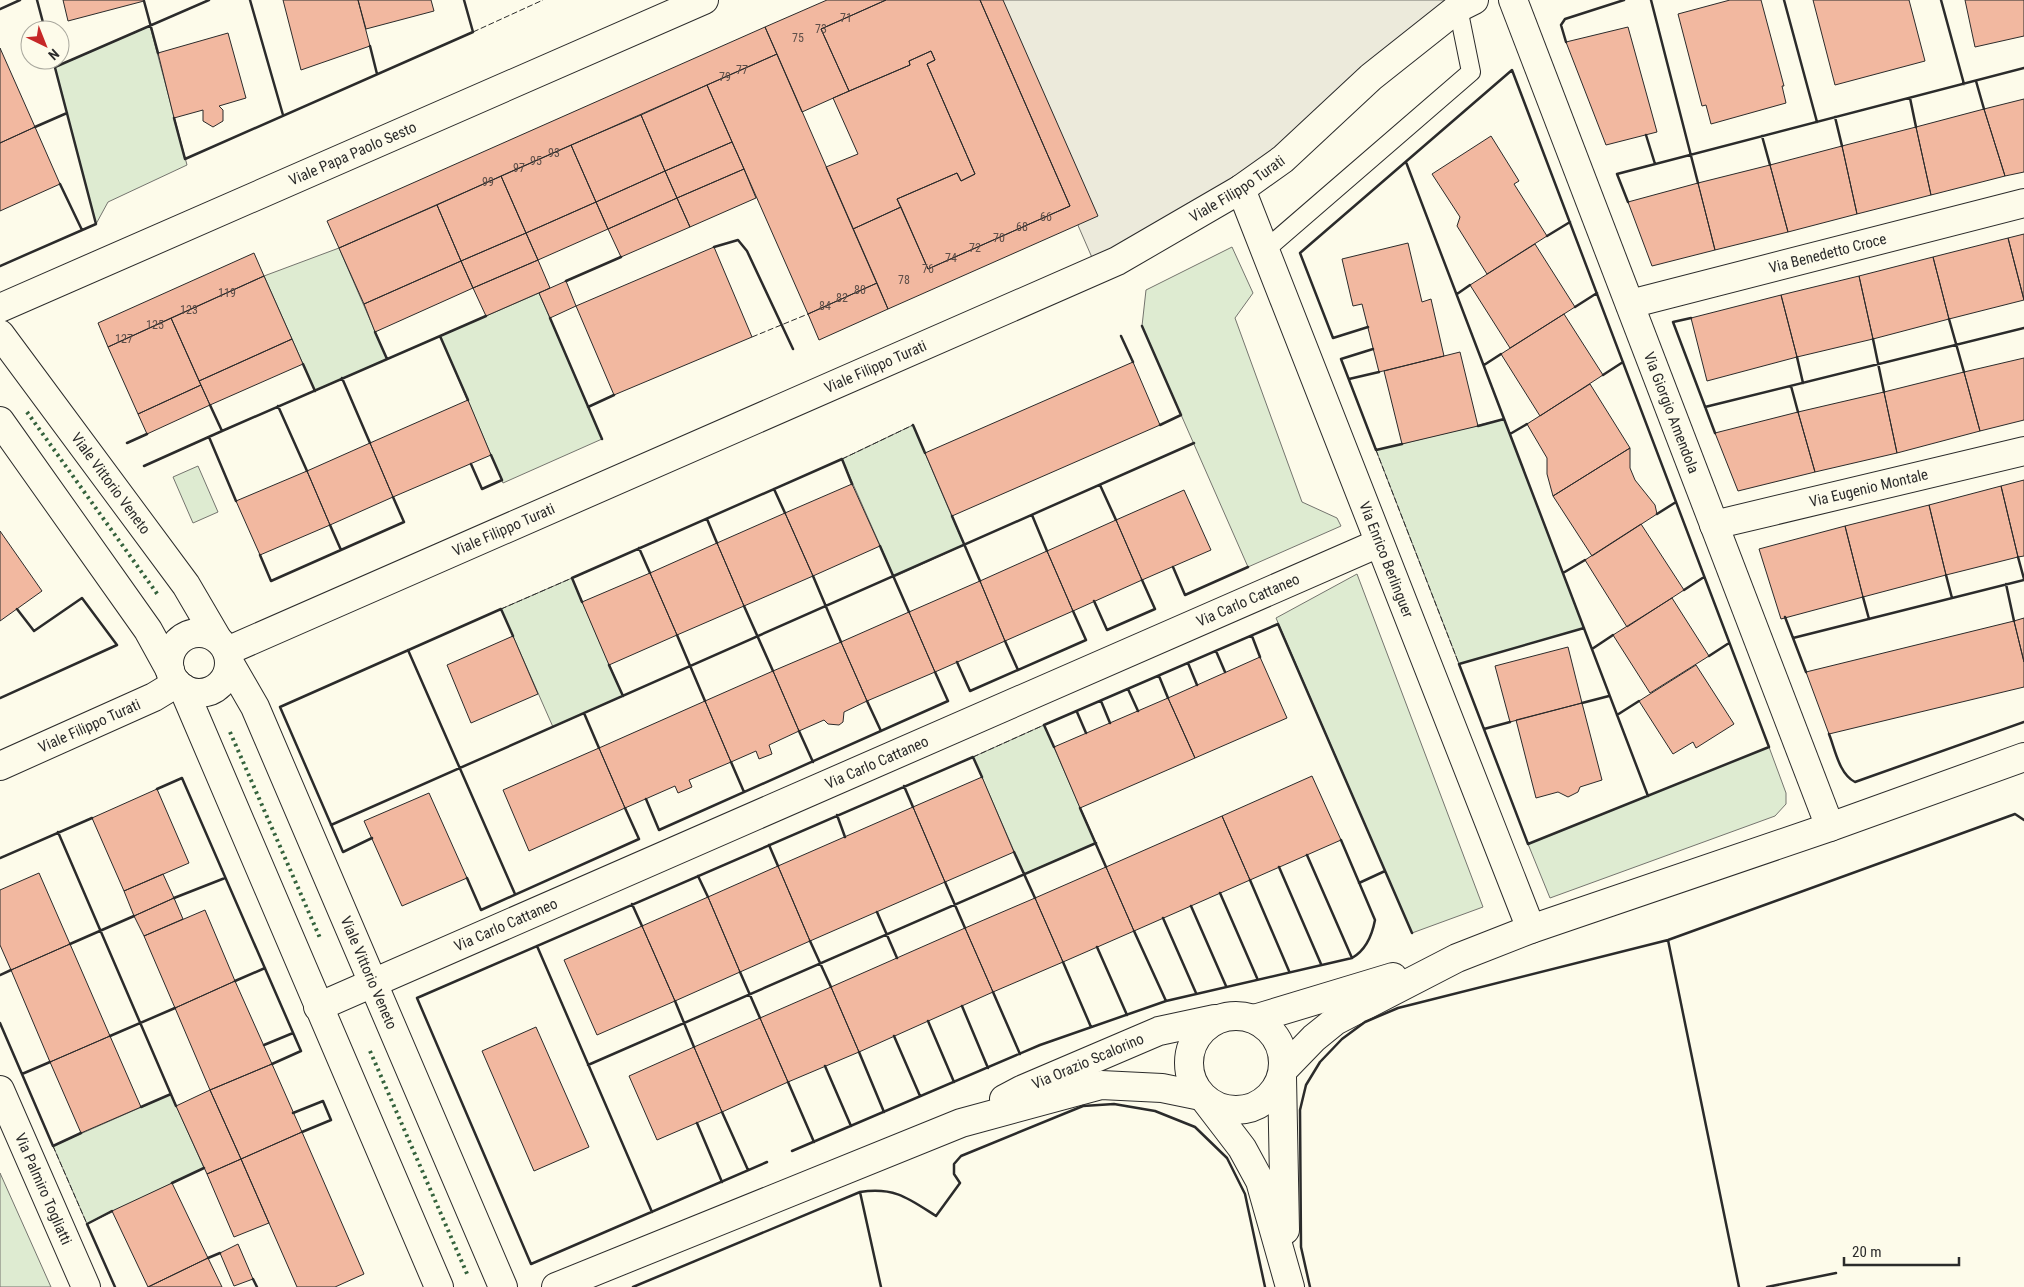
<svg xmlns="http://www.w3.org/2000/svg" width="2024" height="1287" font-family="'Roboto Condensed',sans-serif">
<rect width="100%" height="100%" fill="#fdfbea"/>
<path fill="#deebd1" stroke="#74746e" d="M150,26L187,165L108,202L96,224L55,67Z
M1232,247L1253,293L1235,318L1302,502L1337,518L1341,526L1248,567L1142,326L1146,290Z
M339,248L387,359L315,391L264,276Z
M539,293L602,439L503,483L440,336Z
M1504,419L1584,628L1459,664L1376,450Z
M913,425L964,545L894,577L842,459Z
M198,466L218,512L193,523L173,477Z
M1357,574L1483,907L1412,933L1276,618Z
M572,578L623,696L553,727L501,609Z
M1044,725L1096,843L1024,874L973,757Z
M1769,747L1786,793V804L1775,816L1550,898L1528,844Z
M171,1094L204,1168L87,1224L53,1146Z
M0,1173L51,1287H0Z"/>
<path fill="#eceadb" stroke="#74746e" d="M980,0H1474L1283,159L1097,269Z"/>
<path fill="#f2b8a0" stroke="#2b2b2b" d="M63,0H143L144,1L68,21Z
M283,0H358L370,46L301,70Z
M358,0H431L434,11L366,29Z
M827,0H886L821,29L849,91L802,112L765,27Z
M886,0H980L1070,206L928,269L897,199L957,173L961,181L975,174L927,64L935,60L931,51L909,61L910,65L849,91L821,29Z
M980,0H1003L1098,216L888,309L853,229L901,207L928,269L1070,206Z
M1730,0H1761L1784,86H1782L1786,103L1711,124L1706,105L1702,106L1678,14Z
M1813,0H1909L1925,61L1835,85Z
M1965,0H2024V36L1975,47Z
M765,27L777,54L339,248L327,221Z
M1628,27L1657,132L1606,145L1566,42Z
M228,33L246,98L219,106L223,110V121L213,127L203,121V110L174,118L158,53Z
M0,48L35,127L0,143Z
M931,51L935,60L927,64L975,174L961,181L957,173L897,199L901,207L853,229L826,167L858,154L833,98L910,65L909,61Z
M777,54L877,283L808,314L707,85Z
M707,85L732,142L665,171L641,115Z
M2024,99V172L2005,176L1984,109Z
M1984,109L2005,176L1931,195L1916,127Z
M641,115L665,171L596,202L571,145Z
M35,127L60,184L0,211V143Z
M1916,127L1931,195L1857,214L1842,146Z
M1491,136L1519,181L1514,184L1547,236L1487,274L1457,226L1460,217L1432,174Z
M732,142L744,169L677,198L665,171Z
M571,145L596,202L526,233L501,176Z
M1842,146L1857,214L1788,232L1770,165Z
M1770,165L1788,232L1715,250L1698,183Z
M744,169L756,198L690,227L677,198Z
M665,171L677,198L608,229L596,202Z
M501,176L526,233L461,261L437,205Z
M1698,183L1715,250L1652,266L1628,202Z
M677,198L690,227L621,257L608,229Z
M596,202L608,229L538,260L526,233Z
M437,205L461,261L364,304L339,248Z
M526,233L538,260L473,288L461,261Z
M2024,234V300L2008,238Z
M2008,238L2024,300L1949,319L1933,257Z
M1408,243L1422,302L1431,299L1444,356L1379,372L1362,304L1353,306L1342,259Z
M1535,244L1575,307L1510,348L1470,285Z
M714,247L752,337L614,395L576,306Z
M254,253L264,276L108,347L98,323Z
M1933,257L1949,319L1873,339L1859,276Z
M538,260L550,288L486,316L473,288Z
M461,261L473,288L375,332L364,304Z
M264,276L292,339L199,381L171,318Z
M1859,276L1873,339L1797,357L1781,295Z
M566,281L576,306L550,318L539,293Z
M877,283L888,309L819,340L808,314Z
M1781,295L1797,357L1707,381L1691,318Z
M1564,314L1603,375L1540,416L1501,354Z
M171,318L201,385L138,414L108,347Z
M292,339L303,364L210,405L199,381Z
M1460,352L1478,426L1402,444L1384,371Z
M2024,358V420L1980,431L1964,372Z
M1133,362L1160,425L952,516L925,453Z
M1964,372L1980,431L1897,453L1884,392Z
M1590,384L1630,448L1553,496L1547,474V458L1527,424Z
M201,385L210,405L147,434L138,414Z
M1884,392L1897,453L1815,472L1798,412Z
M468,400L491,455L393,497L370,443Z
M1798,412L1815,472L1738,491L1715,433Z
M370,443L393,497L330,525L307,471Z
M1630,448V468L1635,480L1655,505L1657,514L1592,556L1553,496Z
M307,471L330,525L260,555L236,501Z
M2024,480V556L2018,557L2001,486Z
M852,484L880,546L813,576L785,513Z
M2001,486L2018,557L1946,575L1929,505Z
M1184,490L1211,550L1142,580L1116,520Z
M1929,505L1946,575L1863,597L1845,526Z
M785,513L813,576L744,606L717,543Z
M1116,520L1142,580L1073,611L1047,551Z
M1641,524L1684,590L1627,627L1585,560Z
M1845,526L1863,597L1781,619L1759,549Z
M0,531L42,591L0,621Z
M717,543L744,606L677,635L650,573Z
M1047,551L1073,611L1005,641L980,581Z
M650,573L677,635L609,665L582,602Z
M980,581L1005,641L935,672L909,612Z
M1672,598L1709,656L1650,693L1613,635Z
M909,612L935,672L867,701L841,642Z
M2024,618V662L2014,621Z
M2014,621L2024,662V687L1829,734L1806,672Z
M513,636L538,694L471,723L447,665Z
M841,642L867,701L844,712L843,722L839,725L828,724L824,720L799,731L773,671Z
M1568,647L1582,703L1510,722L1495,666Z
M1260,657L1287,718L1195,758L1168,698Z
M1696,665L1734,724L1696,748L1693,742L1673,754L1639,701Z
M773,671L799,731L769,745L772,754L759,759L756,751L731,762L705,701Z
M1168,698L1195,758L1080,808L1054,747Z
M705,701L731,762L689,780L692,787L678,793L675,786L625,808L599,748Z
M1582,703L1602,780L1580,787L1578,792L1568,797L1558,792L1536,798L1516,720Z
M599,748L625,808L529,851L503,790Z
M1312,776L1341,840L1250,880L1222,816Z
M982,777L1014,852L945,882L913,807Z
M157,789L189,863L124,891L92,818Z
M429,793L467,878L402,906L364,821Z
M913,807L945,882L810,941L778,866Z
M1222,816L1250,880L1134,931L1106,867Z
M778,866L810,941L740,972L708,897Z
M1106,867L1134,931L1063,962L1035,898Z
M39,873L70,944L11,970L0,945V890Z
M163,874L174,898L134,916L124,891Z
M708,897L740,972L675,1001L642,926Z
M174,898L183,919L144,936L134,916Z
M1035,898L1063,962L993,992L965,928Z
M205,910L235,981L175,1008L144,936Z
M642,926L675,1001L597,1035L564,960Z
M965,928L993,992L859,1052L831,987Z
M70,944L110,1036L50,1062L11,970Z
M235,981L272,1064L210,1090L175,1008Z
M831,987L859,1052L788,1082L760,1018Z
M760,1018L788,1082L722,1112L694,1047Z
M536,1027L589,1147L534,1171L482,1051Z
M110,1036L141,1107L81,1133L50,1062Z
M694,1047L722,1112L657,1140L629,1076Z
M272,1064L302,1132L241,1159L210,1090Z
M210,1090L241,1159L207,1174L176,1106Z
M302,1132L364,1274L335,1287H297L241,1159Z
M241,1159L269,1223L234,1237L207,1174Z
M172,1183L208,1258L148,1287L112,1211Z
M238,1244L253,1279L234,1286L220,1253Z
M208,1258L222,1287H148Z"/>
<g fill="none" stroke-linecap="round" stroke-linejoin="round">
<g stroke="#2b2b2b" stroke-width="20">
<path id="service" d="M1264,251L1471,72L1458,8"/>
</g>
<g stroke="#2b2b2b" stroke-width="30">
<g id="minor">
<path id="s1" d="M1513,0L1830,827"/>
<path id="s2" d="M1241,189L1531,929"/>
<path id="s3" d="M1630,304L2024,203"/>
<path id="s4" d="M0,308L704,0"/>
<path id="s5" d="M1714,525L2024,451"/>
<path id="s6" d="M227,651L1117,261L1241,189L1283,159L1371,77L1458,8L1474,0"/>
<path id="s7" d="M0,766L154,697L177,683"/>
<path id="s8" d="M318,1007L1379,543"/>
<path id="s9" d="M0,1090L86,1287"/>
</g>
</g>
<g stroke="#2b2b2b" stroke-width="30">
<g id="tertiary">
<path id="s10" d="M0,334L186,585L217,638"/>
<path d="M0,421L148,630L170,670"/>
<circle cx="199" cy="663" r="30"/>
<path id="s11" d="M229,662L255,707L503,1287"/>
<path d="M183,688L439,1287"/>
<path d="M1282,1077L1285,1230"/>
<path d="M1206,1101L1242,1148L1260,1181L1290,1287"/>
</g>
</g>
<g stroke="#2b2b2b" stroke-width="30">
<g id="secondary">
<circle cx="1236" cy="1063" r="47"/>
<path d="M1254,1019L1393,977"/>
<path d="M1283,1070L1314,1038L1335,1021L1457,958L1531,929L1830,827L2024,757"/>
<path id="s12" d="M1004,1099L1021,1090L1159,1031L1215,1019"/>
<path d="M556,1287L961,1123L1101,1085L1162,1088L1201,1096"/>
</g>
</g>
<use href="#service" stroke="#fdfbea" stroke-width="18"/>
<use href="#minor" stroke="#fdfbea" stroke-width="28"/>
<use href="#tertiary" stroke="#fdfbea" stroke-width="28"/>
<use href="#secondary" stroke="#fdfbea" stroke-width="28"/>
<path stroke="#34623c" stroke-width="4" stroke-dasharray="2.5 4" stroke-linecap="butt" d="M27,412L158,595
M230,732L320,938
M370,1051L468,1276"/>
<path stroke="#2b2b2b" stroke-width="1" stroke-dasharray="6 2.5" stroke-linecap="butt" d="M473,32L543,0
M752,337L808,314
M1376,450L1459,664
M842,459L913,425
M501,609L572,578
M973,757L1044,725
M53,1146L87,1224"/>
<path stroke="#2b2b2b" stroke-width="2.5" d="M37,0L45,30
M250,0L283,115
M1651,0L1698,183
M1784,0L1817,122
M1941,0L1964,84
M144,1L158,53
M0,9L20,0
M1566,42L1561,25L1565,19L1624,0
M370,46L377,74
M55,67L209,0
M1976,81L1984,109
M1910,98L1916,127
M1835,117L1842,146
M174,118L185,159L473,32L464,0
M35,127L67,113
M1646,135L1655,164
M1762,136L1770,165
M1406,162L1648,796
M60,184L82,230
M1628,202L1617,174L2024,68
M1547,236L1570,222
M714,247L738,240L747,251L793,349
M0,266L96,224L53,60
M566,281L621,257
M1457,294L1470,285
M1575,307L1597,293
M550,318L602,439
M1691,318L1673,322L1715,433
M1949,319L1964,372
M1142,326L1181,415L1160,425
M1368,327L1333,338L1300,253L1512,70L1769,747L1528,844L1459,664L1584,628
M375,332L387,359
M440,336L468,400
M1121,336L1133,362
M1873,339L1884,392
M1373,349L1341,359L1376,450L1402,444
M1797,357L1803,383
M303,364L315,391
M1484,365L1501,354
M1603,375L1623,362
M342,378L370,443
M1349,379L1379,372
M1791,386L1798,412
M278,406L307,471
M588,407L614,395
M1705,407L2024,328
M913,425L925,453
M1478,426L1504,419
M222,431L486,316
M1510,434L1527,424
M209,437L236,501
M127,443L147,434
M471,464L482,489L502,480L491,455
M144,466L222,431L210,405
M1100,485L1116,520
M774,489L785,513
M1657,514L1676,502
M1032,515L1047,551
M952,516L980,581
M707,519L717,543
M330,525L341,550
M880,546L909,612
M639,548L650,573
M260,555L271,581L404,522L393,497
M2018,557L2024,579
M1173,567L1185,595L1248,567
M1563,573L1585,560
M1946,575L1952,598
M813,576L841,642
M2006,584L2014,621
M1684,590L1704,577
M1863,597L1869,619
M1094,601L1107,630L1155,609L1142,580
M582,602L572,578L842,459L852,484
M744,606L773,671
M1785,617L1806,672
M677,635L705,701
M1252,636L1260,657
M1793,638L2024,580
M1005,641L1018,670
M1592,649L1613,635
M408,650L515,894
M1216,651L1225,672
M1709,656L1729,643
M957,662L970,691L1086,640L1073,611
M1188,663L1197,685
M609,665L623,696
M1159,676L1168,698
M1128,689L1138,711
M0,698L117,645L82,598L34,631L17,609
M867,701L881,731
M1101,701L1110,723
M1582,703L1609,696
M1077,712L1086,733
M584,713L599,748
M1617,715L1639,701
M1484,729L1510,722
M799,731L813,762
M1829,734C1835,749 1839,774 1855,782L2024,722
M1054,747L1044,725L1278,624L1412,933
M731,762L744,792
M904,786L913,807
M157,789L182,778L301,1051L272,1064
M646,799L659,830L948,701L935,672
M1080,808L1106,867
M837,815L845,837
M331,825L1194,443
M58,832L176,1106
M372,838L343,852L280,707L501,609L513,636
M769,845L778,866
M1014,852L1035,898
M1307,855L1352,958
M0,858L92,818
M1279,867L1321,964
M698,876L708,897
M467,878L481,910L639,839L625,808
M1250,880L1289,971
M945,882L965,928
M1359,883L1385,871
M1220,893L1257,978
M174,898L225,878
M632,904L642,926
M1191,906L1226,986
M877,912L897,958
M1163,918L1196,993
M1668,940L1739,1287
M810,941L831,987
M70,944L134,916
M537,946L652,1212
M1097,947L1127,1015
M1063,962L1091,1027
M740,972L760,1018
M0,975L11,970
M235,981L265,968
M993,992L1020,1054
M675,1001L694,1047
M1166,1001L1352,958C1366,950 1372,936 1375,920L1341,840
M962,1006L988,1068
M928,1021L954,1082
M0,1023L53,1146L81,1133
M110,1036L175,1008
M894,1036L920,1096
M264,1045L293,1033
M859,1052L884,1112
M588,1065L1096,843
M825,1066L851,1126
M22,1074L50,1062
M788,1082L814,1142
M141,1107L171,1094
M722,1112L748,1170
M293,1113L323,1101L331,1120L302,1132
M697,1123L722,1182
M792,1151L1040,1045L1166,1001L1134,931
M767,1162L531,1264L417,998L973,757L982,777
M172,1183L204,1168
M860,1192L881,1287
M112,1211L87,1224L115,1287
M208,1258L220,1253
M253,1279L257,1287
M633,1287L860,1192C895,1187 908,1198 936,1216L960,1183L954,1174V1164L961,1156L1083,1106L1114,1104L1155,1111L1195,1127L1227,1158L1245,1194L1265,1287
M1310,1287L1301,1247L1300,1110L1306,1085L1320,1062L1342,1039L1365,1022L1398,1008L1668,940L2015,814L2024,820
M1767,1287L1836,1273"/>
</g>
<g text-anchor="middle" stroke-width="4" stroke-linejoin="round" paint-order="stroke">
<g font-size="12" fill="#5d4e48">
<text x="846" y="22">71</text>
<text x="821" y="33">73</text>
<text x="798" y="42">75</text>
<text x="742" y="74">77</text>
<text x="725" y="81">79</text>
<text x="554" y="157">93</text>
<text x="536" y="165">95</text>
<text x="519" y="172">97</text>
<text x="488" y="186">99</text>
<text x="1046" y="221">66</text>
<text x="1022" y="231">68</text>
<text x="999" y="242">70</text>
<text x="975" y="252">72</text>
<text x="951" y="262">74</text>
<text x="928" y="273">76</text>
<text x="904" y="284">78</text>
<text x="860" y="294">80</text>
<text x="227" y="297">119</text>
<text x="842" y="302">82</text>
<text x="825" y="310">84</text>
<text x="189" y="314">123</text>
<text x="155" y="329">125</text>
<text x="124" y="343">127</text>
</g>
<g font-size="15" fill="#2b2b2b" stroke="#fdfbea">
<text dy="5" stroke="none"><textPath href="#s4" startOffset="385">Viale Papa Paolo Sesto</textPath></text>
<text dy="5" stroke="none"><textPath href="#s6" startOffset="1112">Viale Filippo Turati</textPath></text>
<text dy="5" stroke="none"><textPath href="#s3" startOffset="204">Via Benedetto Croce</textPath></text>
<text dy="5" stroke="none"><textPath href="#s6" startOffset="708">Viale Filippo Turati</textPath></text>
<text dy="5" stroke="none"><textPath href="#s1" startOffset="442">Via Giorgio Amendola</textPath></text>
<text dy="5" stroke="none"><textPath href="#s10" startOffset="186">Viale Vittorio Veneto</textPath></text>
<text dy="5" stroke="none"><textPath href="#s5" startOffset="159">Via Eugenio Montale</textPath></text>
<text dy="5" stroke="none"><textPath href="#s6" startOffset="302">Viale Filippo Turati</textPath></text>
<text dy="5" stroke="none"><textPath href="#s2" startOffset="398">Via Enrico Berlinguer</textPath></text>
<text dy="5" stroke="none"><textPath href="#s8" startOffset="1015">Via Carlo Cattaneo</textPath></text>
<text dy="5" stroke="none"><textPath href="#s7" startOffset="98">Viale Filippo Turati</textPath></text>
<text dy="5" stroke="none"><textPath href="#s8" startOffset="610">Via Carlo Cattaneo</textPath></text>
<text dy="5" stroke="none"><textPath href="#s8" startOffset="205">Via Carlo Cattaneo</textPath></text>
<text dy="5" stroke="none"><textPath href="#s11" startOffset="341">Viale Vittorio Veneto</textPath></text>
<text dy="5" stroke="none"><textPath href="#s12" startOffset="92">Via Orazio Scalorino</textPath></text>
<text dy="5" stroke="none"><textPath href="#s9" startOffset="108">Via Palmiro Togliatti</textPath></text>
</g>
</g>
<g transform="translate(45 45) rotate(137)"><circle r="24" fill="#fdfbea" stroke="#a9a89e"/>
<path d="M0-4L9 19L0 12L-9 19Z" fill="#c62828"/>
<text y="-8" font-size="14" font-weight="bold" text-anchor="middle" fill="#2b2b2b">N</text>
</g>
<path d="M1844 1257v8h115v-8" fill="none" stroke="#2b2b2b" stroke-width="2.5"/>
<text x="1852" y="1257" font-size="15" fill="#2b2b2b" stroke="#fdfbea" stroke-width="4" paint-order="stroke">20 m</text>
</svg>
